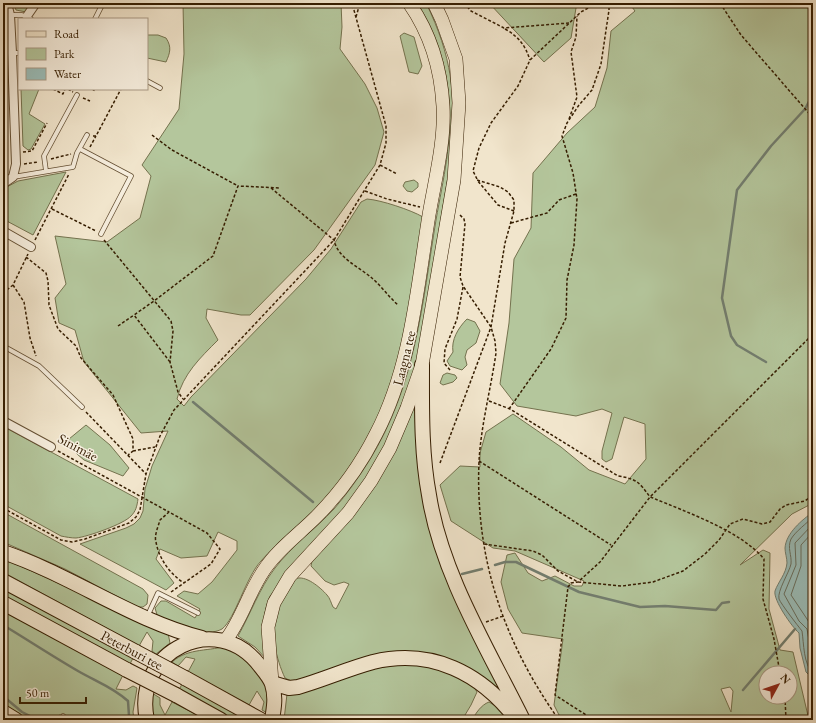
<svg xmlns="http://www.w3.org/2000/svg" width="816" height="723" font-family="'EB Garamond',serif">
<rect width="100%" height="100%" fill="#f1e5cc"/>
<filter id="stains"><feTurbulence type="fractalNoise" baseFrequency=".005" numOctaves="4"/><feColorMatrix values="0 0 0 0 .2 0 0 0 0 .09 0 0 0 0 .02 0 0 0 .5 -.17"/></filter>
<radialGradient id="worn" r=".72"><stop offset=".6" stop-color="#630" stop-opacity="0"/><stop offset="1" stop-color="#630" stop-opacity=".3"/></radialGradient>
<path fill="#b4c69c" stroke="#74724e" fill-rule="evenodd" d="M13,3H31L26,12L16,10Z
M183,3H341L342,27L340,49L365,84L377,108L384,132L375,165L314,250L250,315H241L207,309L206,318L218,340C200,358 183,374 177,399L184,406L191,397L306,279L331,249L361,202L367,199C381,200 411,210 423,217C407,323 398,420 322,503C303,523 279,540 261,561C246,577 235,619 222,629C215,633 203,633 195,631C183,627 171,622 158,618L155,608L161,601H166L195,618L200,609L177,596L184,591L198,594L212,582L237,550V541L218,532L207,556L181,558L160,549L156,559L174,583L166,590L80,544L126,528L134,524L140,518L143,511L145,489L152,466L168,431L141,433L84,362L75,330L59,323L55,298L66,284L55,236L107,242L140,218L151,176L142,165L179,109L184,54Z
M417,3H426C452,56 456,95 452,153L419,350L413,379L393,433L358,495L270,596C260,620 265,636 268,661L255,647L238,636C251,613 259,589 275,568C292,546 315,529 334,509C347,494 359,477 369,461C416,385 422,305 436,220C443,180 453,139 449,98C446,64 436,31 417,3Z
M489,3H582L576,8L571,38L544,62Z
M629,3H720L724,6L725,3H813V503L792,514L740,565L763,550L770,553L769,609L780,650L793,652L809,720H568L559,715L554,705L563,639L522,633L508,609L501,582L507,555L515,553L528,573L542,581L555,576L574,586H582L584,581L515,551L493,548L451,521L440,485L460,466L480,467V453L486,432L513,414L561,447L589,470L625,484L646,459L645,424L624,417L612,459L606,462L602,459V451L612,413L602,409L576,416L517,406L500,384L509,323L514,259L531,228L533,173L567,133L595,107L607,68L611,31L635,11ZM766,673H790V697H766ZM730,687L733,691L731,712L721,689Z
M404,33L414,37L422,66L418,74L409,72L400,36Z
M147,35H158L166,38C172,47 170,53 166,62L147,58Z
M21,89H39L29,114L45,124L31,149L28,150L23,146Z
M66,172L33,235L3,219V189L18,181Z
M414,180L418,183V187L412,192L407,191L403,186L405,182Z
M467,319L475,322L480,331L476,343L467,350L465,357L467,365L462,370L450,366L447,361L453,352C451,340 458,328 467,319Z
M447,373L455,375L457,378L453,382L443,385L440,383L443,375Z
M417,397L423,492L508,700L440,657L301,681H291L285,678C276,659 270,632 277,611C280,600 290,589 295,579C305,574 321,588 327,595C330,598 331,603 333,607L336,609L349,584L344,582L334,585L325,581L311,566L312,561L396,449Z
M86,425L110,445L129,468L123,476L84,460L77,454L69,439Z
M3,426L138,499C137,506 136,511 131,516C124,524 87,537 76,538C71,538 66,537 61,536L3,504Z
M3,512L143,589L148,595L147,604L143,607H137L65,569L3,542Z
M3,558L168,633L170,643L156,654L152,651L153,641L147,632L139,646L3,572Z
M3,588L133,658L130,664L3,596Z
M3,611L123,675L116,689L126,690L133,686L137,688L133,712L134,720H67V717L59,715L58,720H26L3,705Z
M229,645L257,665L269,691V714L262,710L264,702L257,691L249,705L188,672L195,659L186,657L178,666L172,662C189,647 210,652 229,645Z
M406,664C426,666 467,672 477,692L471,705L462,720H305L306,718L298,716L289,720H284L287,694C326,682 365,667 406,664Z
M182,684L243,717L241,720H235L179,690Z
M152,693L160,698V705L165,715L172,702L207,720H153Z
M489,702L497,707L508,720H472C476,713 481,705 489,702Z"/>
<path fill="#9bbfbb" stroke="#727e70" d="M813,512V711L811,677L806,672L800,648L799,633C792,627 773,600 775,591C778,582 786,574 787,563C787,558 785,553 785,548C786,533 802,520 813,512Z"/>
<g fill="none" stroke-linecap="round" stroke-linejoin="round">
<path stroke="#686e5e" stroke-width="1" d="M813,517C806,524 796,531 791,539C787,548 792,555 791,564C789,573 777,591 779,599C781,604 798,626 802,631C804,644 803,663 813,674
M813,524L795,543L796,565L784,594L799,621L807,629L813,663
M813,532L801,545V566L791,595L813,628"/>
<path stroke="#727e70" stroke-width="2.5" d="M766,362L737,345L731,336L722,298L737,190L771,146L805,109L813,94
M193,402L313,502
M495,565L505,562H516L579,592L640,607L665,606L716,610L722,603L729,602
M462,574L482,569
M3,625C28,640 52,656 78,671C95,681 113,687 128,701L129,716L118,720
M743,690L795,629
M3,696L22,712L38,720"/>
<g stroke="#644f33" stroke-width="5.5">
<path id="service" d="M10,15H22L31,19
M95,19L103,3
M12,53H19
M147,81L160,88
M80,149L131,176L101,234
M46,171L44,156L77,95
M13,177L73,167L77,153L87,135
M3,346L39,366L82,407
M148,615L158,593L198,613
M62,720L63,716"/>
</g>
<g stroke="#644f33" stroke-width="10">
<path id="minor" d="M27,16L36,3
M3,184L13,177L16,164L12,53L10,15L7,3
M3,231L31,247
M3,421L51,447"/>
</g>
<g stroke="#351d00" stroke-width="14">
<path id="primary" d="M225,641C242,620 248,593 264,570C277,550 299,534 316,517C341,492 360,466 376,434C411,367 417,289 429,215C435,179 445,142 443,106C441,70 430,33 409,3
M272,683L268,627L274,603L290,576L348,513L371,481L390,448L407,408L422,365L454,180L459,103L456,59L442,20L434,3"/>
</g>
<g stroke="#351d00" stroke-width="16">
<path id="trunk" d="M422,365C422,408 421,452 429,495C441,573 488,649 523,720
M3,552C71,575 134,621 202,638
M3,581L136,652
M3,603L127,670
M185,678L261,720
M272,683L289,688L298,687C323,680 347,669 373,662C432,648 481,673 517,720
M176,695L221,720
M3,712L16,720
M147,720C132,651 217,609 260,666C264,671 270,678 272,684C276,696 274,708 272,720"/>
</g>
<path stroke="#351d00" stroke-width="1.5" stroke-dasharray="3 2" stroke-linecap="butt" d="M464,3L471,11L504,28L569,23
M720,3L741,35L813,118
M356,17L360,3
M505,29C519,37 525,45 530,60
M53,89L63,94L65,89
M68,89L73,92
M92,89L95,91
M83,98L90,101
M569,119L577,97L571,52L576,37L577,16
M152,135L172,150L238,186
M93,136H96L121,89
M90,147L96,136
M23,152L32,151L47,123
M51,159L71,154
M24,164L38,162
M380,165L397,174
M477,179L473,171L479,148L491,123L518,86L530,60L581,12L597,3
M271,188L334,240C338,259 360,267 373,279C382,287 389,297 398,305
M365,191L387,199L420,207
M52,209L96,231
M460,215L464,219L465,224L460,277L463,286L491,327L495,341L496,353C491,388 481,425 479,461C475,558 503,641 559,720
M511,223L547,213L559,200L576,194
M35,240L69,174
M104,240L171,321L173,331L170,362L178,392L183,399
M26,257L46,273L48,281L49,305L58,329L76,346L81,358L113,395L133,439V451L128,455
M13,285L24,302L30,338L36,356
M3,293L13,285L28,254
M118,326L134,315
M170,362L134,315L154,301L213,256L238,186L280,188
M450,370L444,363L445,349L457,319L463,287
M489,401L510,409L618,476C637,479 639,482 650,497L653,498C686,512 741,531 764,559L763,599L774,639L780,673
M509,409L551,349L566,318L567,280L574,245L577,199L573,173L562,136L567,123L579,105L592,90L601,64L609,10V3
M86,412L146,474
M58,451L169,512
M133,451L155,447
M479,461L611,545
M440,463L491,327L505,243L514,211V200L508,192L500,187L477,180L498,205L514,211
M3,508L61,540L72,542L85,539L129,523L136,517L140,510L146,474L160,436L174,410L334,240L380,165L386,143V126L352,3
M484,544L533,551L542,555L558,571L578,582L622,586L653,582L683,571L705,554L719,540L730,524L743,519L762,524L770,522L780,509L786,505L805,501L813,495
M171,592L211,564L220,549L207,533L169,512L160,520C158,527 154,536 156,542C159,559 170,574 184,583
M486,622L503,616
M785,697L786,720
M304,720L305,718
M594,720L555,695L568,587L571,583L578,582L600,562L650,497L813,334"/>
<use href="#service" stroke="#f6eede" stroke-width="4"/>
<use href="#minor" stroke="#f6eede" stroke-width="8"/>
<use href="#primary" stroke="#f1e5cc" stroke-width="13"/>
<use href="#trunk" stroke="#f1e5cc" stroke-width="14"/>
<g stroke="#351d00" stroke-width="16" stroke-linecap="butt">
<path id="trunk-bridge" d="M136,652L185,678
M127,670L176,695"/>
</g>
<use href="#trunk-bridge" stroke="#f1e5cc" stroke-width="14"/>
</g>
<g text-anchor="middle" stroke-width="3" stroke-linejoin="round" paint-order="stroke">
<g font-size="14" fill="#351d00" stroke="#f6eede">
<text transform="translate(404 358) rotate(-76)" y="5">Laagna tee</text>
<text transform="translate(78 447) rotate(28)" y="5">Sinimäe</text>
<text transform="translate(132 650) rotate(28)" y="5">Peterburi tee</text>
</g>
</g>
<rect width="816" height="723" fill="none" stroke="#f1e5cc" stroke-width="16"/>
<rect x="4" y="4" width="808" height="715" fill="none" stroke="#351d00" stroke-width="2"/>
<rect x="8" y="8" width="800" height="707" fill="none" stroke="#351d00"/>
<rect x="18" y="18" width="130" height="72" fill="#f6eede" stroke="#a99a85"/>
<rect x="26" y="31" width="20" height="6" fill="#f1e5cc" stroke="#a99a85"/>
<text x="54" y="38" font-size="12" fill="#351d00">Road</text>
<rect x="26" y="48" width="20" height="12" fill="#b4c69c" stroke="#a99a85"/>
<text x="54" y="58" font-size="12" fill="#351d00">Park</text>
<rect x="26" y="68" width="20" height="12" fill="#9bbfbb" stroke="#a99a85"/>
<text x="54" y="78" font-size="12" fill="#351d00">Water</text>
<g transform="translate(778 685) rotate(50)"><circle r="19" fill="#f6eede" stroke="#a99a85"/>
<path d="M0-3L7 15L0 10L-7 15Z" fill="#8f2418"/>
<text y="-6" font-size="11" font-weight="bold" text-anchor="middle" fill="#351d00">N</text>
</g>
<path d="M20 697v6h66v-6" fill="none" stroke="#351d00" stroke-width="2"/>
<text x="26" y="697" font-size="12" fill="#351d00" stroke="#f6eede" stroke-width="3" paint-order="stroke">50 m</text>
<rect width="100%" height="100%" filter="url(#stains)"/>
<rect width="100%" height="100%" fill="url(#worn)"/>
</svg>
